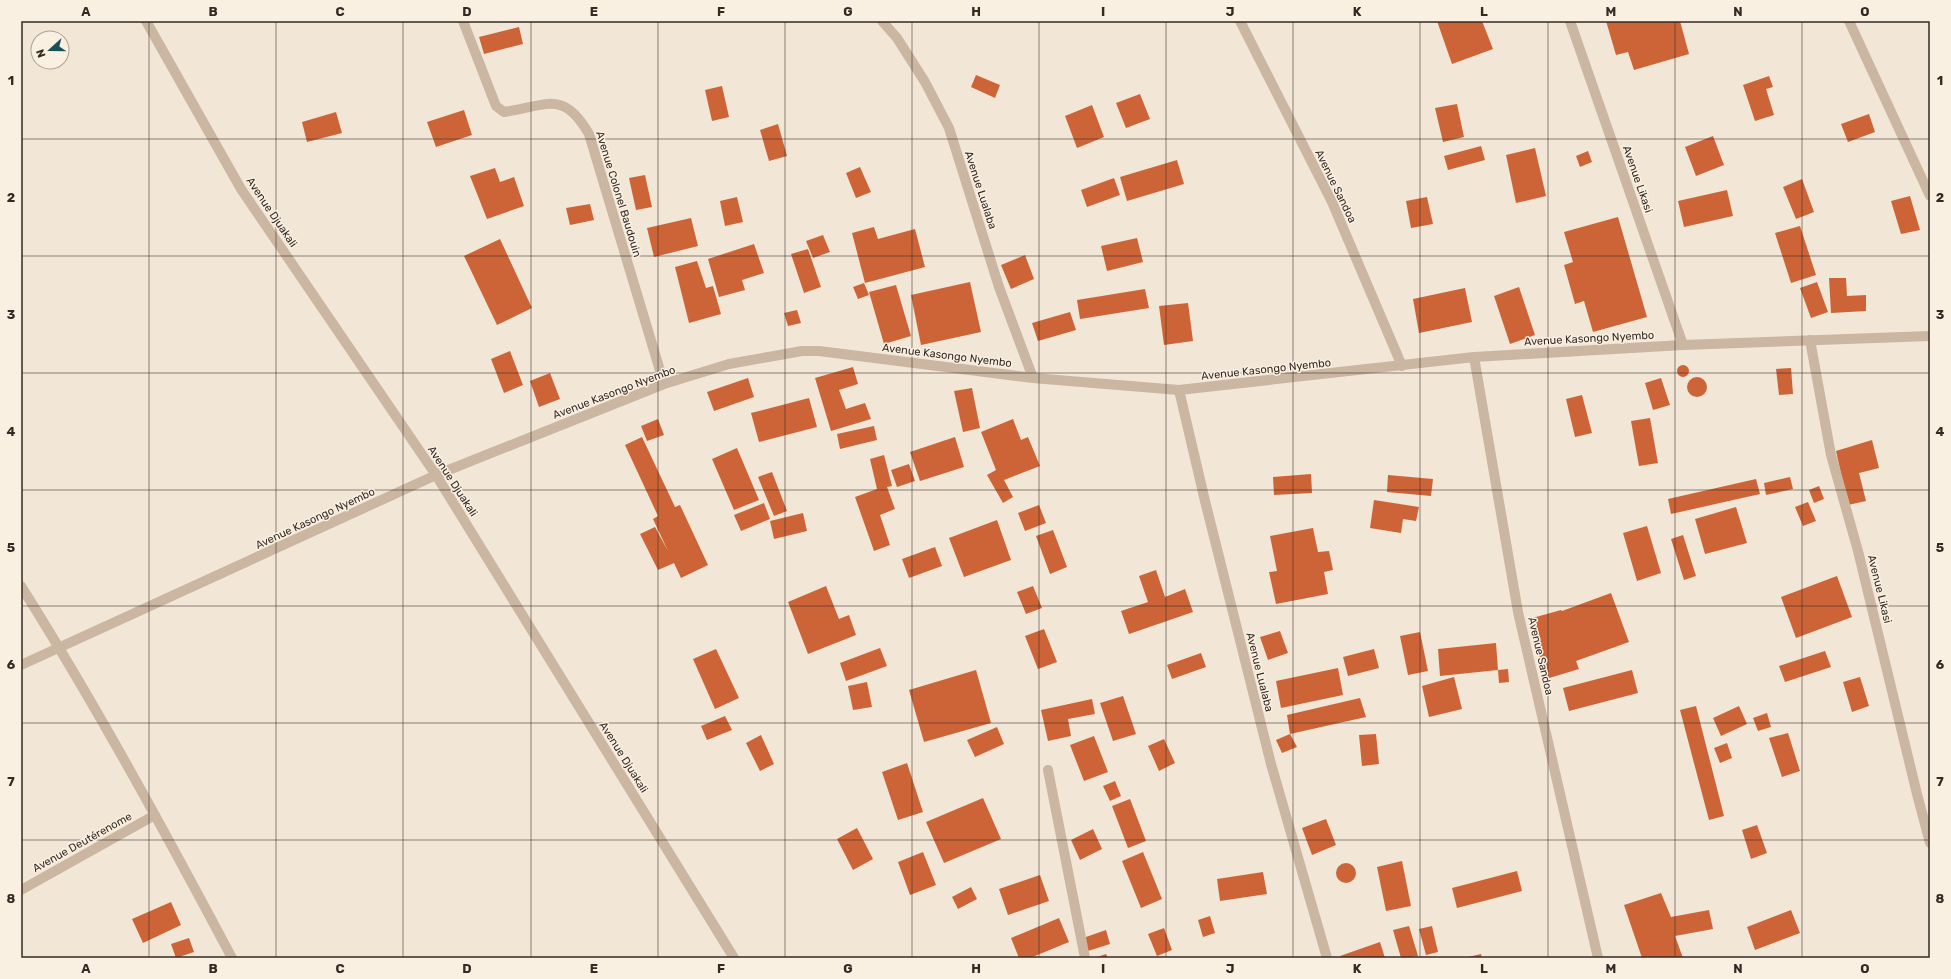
<svg xmlns="http://www.w3.org/2000/svg" width="1951" height="979" font-family="Rubik,sans-serif">
<rect width="100%" height="100%" fill="#f2e6d6"/>
<path fill="#cd6438" d="M1437,21H1482L1493,49L1452,64Z
M1606,21H1680L1689,54L1634,70L1628,52L1616,55Z
M519,27L523,44L484,54L479,37Z
M976,75L1000,85L995,98L971,87Z
M1769,76L1773,87L1766,89L1774,115L1755,121L1743,85Z
M722,86L729,117L712,121L705,90Z
M1140,94L1150,119L1126,128L1116,103Z
M1457,104L1464,137L1443,142L1435,108Z
M1092,105L1104,137L1077,148L1065,116Z
M464,110L472,135L436,147L427,122Z
M336,112L342,133L307,142L302,122Z
M1869,114L1875,132L1848,142L1841,124Z
M778,124L787,156L769,161L760,130Z
M1713,136L1724,165L1696,176L1685,147Z
M1481,146L1485,160L1448,170L1444,156Z
M1535,148L1546,196L1516,203L1506,155Z
M1588,151L1592,162L1580,167L1576,156Z
M1177,160L1184,184L1127,201L1120,177Z
M860,167L871,192L856,198L846,173Z
M495,168L500,182L514,177L524,206L487,219L470,176Z
M645,175L652,207L636,210L629,178Z
M1114,178L1120,195L1087,207L1081,190Z
M1802,179L1814,212L1796,219L1783,187Z
M1727,190L1733,216L1684,227L1678,201Z
M1910,196L1920,230L1901,234L1891,201Z
M737,197L743,222L725,226L720,201Z
M1427,197L1433,224L1411,228L1406,201Z
M590,204L594,220L570,225L566,208Z
M1618,217L1647,317L1593,332L1584,301L1575,304L1564,265L1573,262L1564,232Z
M691,218L698,246L654,257L647,228Z
M1800,226L1816,275L1791,283L1775,233Z
M874,227L878,239L915,229L925,267L865,283L852,233Z
M823,235L830,252L813,258L806,241Z
M1137,238L1143,262L1107,271L1101,246Z
M500,239L532,308L497,325L464,256Z
M754,244L764,273L742,280L745,290L719,297L708,259Z
M808,249L821,287L804,293L791,254Z
M1025,255L1034,279L1011,289L1001,265Z
M697,261L706,288L713,286L721,314L689,323L675,267Z
M1829,278H1846L1847,296L1866,295V311L1831,313Z
M970,282L981,332L921,345L911,295Z
M1817,282L1828,312L1811,318L1800,288Z
M864,283L869,295L858,299L853,287Z
M896,285L911,336L884,344L869,292Z
M1519,287L1535,335L1510,344L1494,296Z
M1465,288L1472,322L1419,333L1413,299Z
M1145,289L1149,308L1080,319L1077,300Z
M1188,303L1193,341L1164,345L1159,306Z
M797,310L801,323L788,326L784,313Z
M1070,312L1076,330L1038,341L1032,323Z
M510,351L523,385L504,393L491,359Z
M1677 371a6 6 0 1 1 12 0a6 6 0 1 1-12 0Z
M853,367L858,384L839,390L846,409L865,403L871,419L831,431L815,378Z
M1791,368L1793,394L1779,395L1776,369Z
M550,373L560,399L539,407L530,381Z
M1687 387a10 10 0 1 1 20 0a10 10 0 1 1-20 0Z
M748,378L754,397L714,411L707,392Z
M1661,378L1670,405L1653,410L1645,383Z
M972,388L980,428L963,432L954,391Z
M1582,395L1592,433L1575,437L1566,399Z
M809,398L817,427L759,442L751,413Z
M1650,418L1658,463L1639,466L1631,421Z
M658,419L664,435L647,441L641,426Z
M1013,419L1021,440L1028,437L1040,466L1004,480L1013,497L1003,503L987,475L996,470L981,432Z
M874,426L877,440L840,449L837,434Z
M642,437L675,507L680,505L708,565L681,578L674,563L658,570L640,534L655,527L668,551L653,519L658,516L625,445Z
M955,437L964,467L920,481L910,452Z
M1872,440L1879,468L1859,473L1866,501L1848,505L1836,451Z
M737,448L759,500L734,510L712,459Z
M884,455L892,486L887,487L895,509L880,515L890,545L874,551L855,497L877,489L870,459Z
M909,464L915,481L897,487L891,470Z
M772,472L787,511L774,516L758,477Z
M1311,474L1312,493L1274,495L1273,477Z
M1388,475L1433,479L1431,496L1387,492Z
M1790,477L1793,489L1766,495L1764,483Z
M1756,479L1760,494L1671,514L1668,499Z
M1819,486L1824,499L1814,503L1809,490Z
M1374,500L1419,507L1416,521L1403,519L1401,533L1370,528Z
M1808,502L1816,521L1803,526L1795,507Z
M764,503L770,519L741,531L734,515Z
M1039,505L1046,523L1025,531L1018,513Z
M1736,507L1747,543L1705,554L1695,519Z
M803,513L807,531L774,539L770,521Z
M997,520L1011,560L964,577L949,538Z
M1647,526L1661,573L1637,581L1623,533Z
M1313,528L1318,552L1329,551L1333,570L1324,572L1328,594L1276,604L1269,572L1277,571L1270,536Z
M1053,530L1067,567L1050,574L1036,536Z
M1683,535L1696,576L1684,580L1671,539Z
M935,547L942,566L909,578L902,559Z
M1156,570L1165,597L1185,589L1193,612L1129,634L1121,611L1148,602L1139,576Z
M1837,576L1852,617L1796,638L1781,597Z
M826,586L839,619L849,615L856,635L808,654L788,602Z
M1033,586L1042,608L1026,614L1017,592Z
M1611,593L1629,642L1576,661L1579,669L1546,679L1529,619L1561,610L1562,611Z
M1044,629L1057,662L1038,669L1025,636Z
M1280,631L1288,653L1268,660L1260,637Z
M1420,632L1428,671L1408,675L1400,636Z
M1496,643L1498,670L1440,676L1438,649Z
M880,648L887,666L846,681L840,663Z
M716,649L739,698L715,709L693,659Z
M1374,649L1379,668L1348,676L1343,657Z
M1825,651L1831,667L1785,682L1779,666Z
M1201,653L1206,667L1172,679L1167,665Z
M1338,668L1343,695L1281,708L1276,681Z
M1508,669L1509,682L1499,683L1498,670Z
M976,670L991,723L924,742L909,690Z
M1632,670L1638,693L1569,711L1563,688Z
M1454,677L1462,709L1429,717L1422,686Z
M1860,677L1869,706L1852,712L1843,682Z
M867,682L872,707L853,710L848,686Z
M1123,696L1136,734L1113,741L1100,703Z
M1360,698L1366,717L1290,734L1287,715Z
M1092,699L1095,714L1068,719L1071,736L1048,741L1041,710Z
M1696,706L1724,816L1709,820L1680,710Z
M1739,706L1747,724L1721,736L1713,718Z
M1767,713L1771,727L1758,731L1753,718Z
M725,716L732,730L707,740L701,726Z
M997,727L1004,744L975,757L967,740Z
M1788,733L1800,771L1782,777L1769,738Z
M1290,734L1297,747L1282,753L1276,740Z
M1376,734L1379,764L1362,766L1359,735Z
M761,735L774,764L760,771L746,743Z
M1094,736L1108,772L1084,781L1070,745Z
M1164,739L1175,763L1159,771L1148,746Z
M1727,743L1732,758L1720,763L1714,748Z
M907,763L923,812L898,820L882,772Z
M1115,781L1121,796L1110,801L1103,786Z
M983,798L1001,839L944,863L926,822Z
M1130,799L1146,841L1128,848L1112,806Z
M1326,819L1336,845L1312,855L1302,828Z
M1757,825L1767,853L1751,859L1742,830Z
M857,828L873,859L853,870L837,839Z
M1093,829L1102,849L1080,860L1071,840Z
M923,852L936,885L910,895L898,862Z
M1143,852L1162,899L1141,908L1122,861Z
M1402,861L1411,906L1386,911L1377,867Z
M1336 873a10 10 0 1 1 20 0a10 10 0 1 1-20 0Z
M1517,871L1522,891L1457,908L1452,888Z
M1263,872L1267,894L1220,901L1217,879Z
M1040,875L1049,901L1008,915L999,889Z
M971,887L977,899L958,909L952,897Z
M1661,893L1671,917L1709,910L1713,929L1675,936L1683,958H1642L1624,905Z
M171,902L181,925L143,943L132,919Z
M1791,910L1800,933L1755,950L1747,927Z
M1210,916L1215,933L1203,937L1198,920Z
M1059,918L1069,942L1030,958H1019L1011,938Z
M1409,926L1418,956L1401,958L1393,930Z
M1432,926L1438,952L1426,955L1419,929Z
M1164,928L1172,950L1157,956L1148,934Z
M1106,930L1110,944L1088,951L1083,938Z
M189,938L194,952L176,958L171,944Z
M1380,942L1385,958H1341L1340,956Z
M1106,954L1108,958H1094Z
M1481,954L1482,958H1468V957Z"/>
<g fill="none" stroke-linecap="round" stroke-linejoin="round">
<path stroke="#cab6a1" stroke-width="10" d="M146,21L241,189L436,475L734,958
M463,21L496,106L504,112C547,106 563,89 589,134L664,384
M882,21L897,38L925,82L949,128L999,287L1033,378
M1240,21L1332,202L1402,366
M1570,21L1683,345
M1849,21L1930,196
M1810,340L1831,455L1858,551L1917,794L1930,843
M1474,357L1518,612L1598,958
M1179,390L1205,501L1271,764L1327,958
M21,586C97,707 165,832 232,958
M21,665L436,475L664,384L729,364L802,351H819L1033,378L1179,390L1474,357L1683,345L1930,336
M1048,770L1085,958
M21,890L155,815"/>
</g>
<path fill="none" stroke="#342a24" stroke-width="1" stroke-opacity="0.55" d="M149,21V958M276,21V958M403,21V958M531,21V958M658,21V958M785,21V958M912,21V958M1039,21V958M1166,21V958M1293,21V958M1420,21V958M1548,21V958M1675,21V958M1802,21V958M21,139H1930M21,256H1930M21,373H1930M21,490H1930M21,606H1930M21,723H1930M21,840H1930"/>
<g text-anchor="middle" stroke-width="3" stroke-linejoin="round" paint-order="stroke">
<g font-size="11" fill="#342a24" stroke="#faf0e2">
<text transform="translate(1638 179) rotate(71)" y="4">Avenue Likasi</text>
<text transform="translate(1336 186) rotate(64)" y="4">Avenue Sandoa</text>
<text transform="translate(981 190) rotate(72)" y="4">Avenue Lualaba</text>
<text transform="translate(619 194) rotate(73)" y="4">Avenue Colonel Baudouin</text>
<text transform="translate(272 212) rotate(56)" y="4">Avenue Djuakali</text>
<text transform="translate(1589 338) rotate(-3)" y="4">Avenue Kasongo Nyembo</text>
<text transform="translate(947 355) rotate(7)" y="4">Avenue Kasongo Nyembo</text>
<text transform="translate(1266 369) rotate(-6)" y="4">Avenue Kasongo Nyembo</text>
<text transform="translate(614 392) rotate(-21)" y="4">Avenue Kasongo Nyembo</text>
<text transform="translate(453 481) rotate(57)" y="4">Avenue Djuakali</text>
<text transform="translate(315 518) rotate(-25)" y="4">Avenue Kasongo Nyembo</text>
<text transform="translate(1880 589) rotate(76)" y="4">Avenue Likasi</text>
<text transform="translate(1541 656) rotate(77)" y="4">Avenue Sandoa</text>
<text transform="translate(1260 672) rotate(76)" y="4">Avenue Lualaba</text>
<text transform="translate(624 757) rotate(58)" y="4">Avenue Djuakali</text>
<text transform="translate(82 842) rotate(-29)" y="4">Avenue Deutérenome</text>
</g>
</g>
<rect width="1951" height="979" fill="none" stroke="#faf0e2" stroke-width="44"/>
<g transform="translate(50 50) rotate(249)"><circle r="19" fill="#faf0e2" stroke="#aba196"/>
<path d="M0-3L7 15L0 10L-7 15Z" fill="#185057"/>
<text y="-6" font-size="11" font-weight="bold" text-anchor="middle" fill="#342a24">N</text>
</g>
<rect x="22" y="22" width="1907" height="935" fill="none" stroke="#342a24" stroke-width="1.5"/>
<g font-size="13" text-anchor="middle" font-weight="bold" fill="#342a24">
<text x="86" y="16">A</text>
<text x="213" y="16">B</text>
<text x="340" y="16">C</text>
<text x="467" y="16">D</text>
<text x="594" y="16">E</text>
<text x="721" y="16">F</text>
<text x="848" y="16">G</text>
<text x="976" y="16">H</text>
<text x="1103" y="16">I</text>
<text x="1230" y="16">J</text>
<text x="1357" y="16">K</text>
<text x="1484" y="16">L</text>
<text x="1611" y="16">M</text>
<text x="1738" y="16">N</text>
<text x="1865" y="16">O</text>
<text x="11" y="85">1</text>
<text x="1940" y="85">1</text>
<text x="11" y="202">2</text>
<text x="1940" y="202">2</text>
<text x="11" y="319">3</text>
<text x="1940" y="319">3</text>
<text x="11" y="436">4</text>
<text x="1940" y="436">4</text>
<text x="11" y="552">5</text>
<text x="1940" y="552">5</text>
<text x="11" y="669">6</text>
<text x="1940" y="669">6</text>
<text x="11" y="786">7</text>
<text x="1940" y="786">7</text>
<text x="11" y="903">8</text>
<text x="1940" y="903">8</text>
<text x="86" y="973">A</text>
<text x="213" y="973">B</text>
<text x="340" y="973">C</text>
<text x="467" y="973">D</text>
<text x="594" y="973">E</text>
<text x="721" y="973">F</text>
<text x="848" y="973">G</text>
<text x="976" y="973">H</text>
<text x="1103" y="973">I</text>
<text x="1230" y="973">J</text>
<text x="1357" y="973">K</text>
<text x="1484" y="973">L</text>
<text x="1611" y="973">M</text>
<text x="1738" y="973">N</text>
<text x="1865" y="973">O</text>
</g>
</svg>
